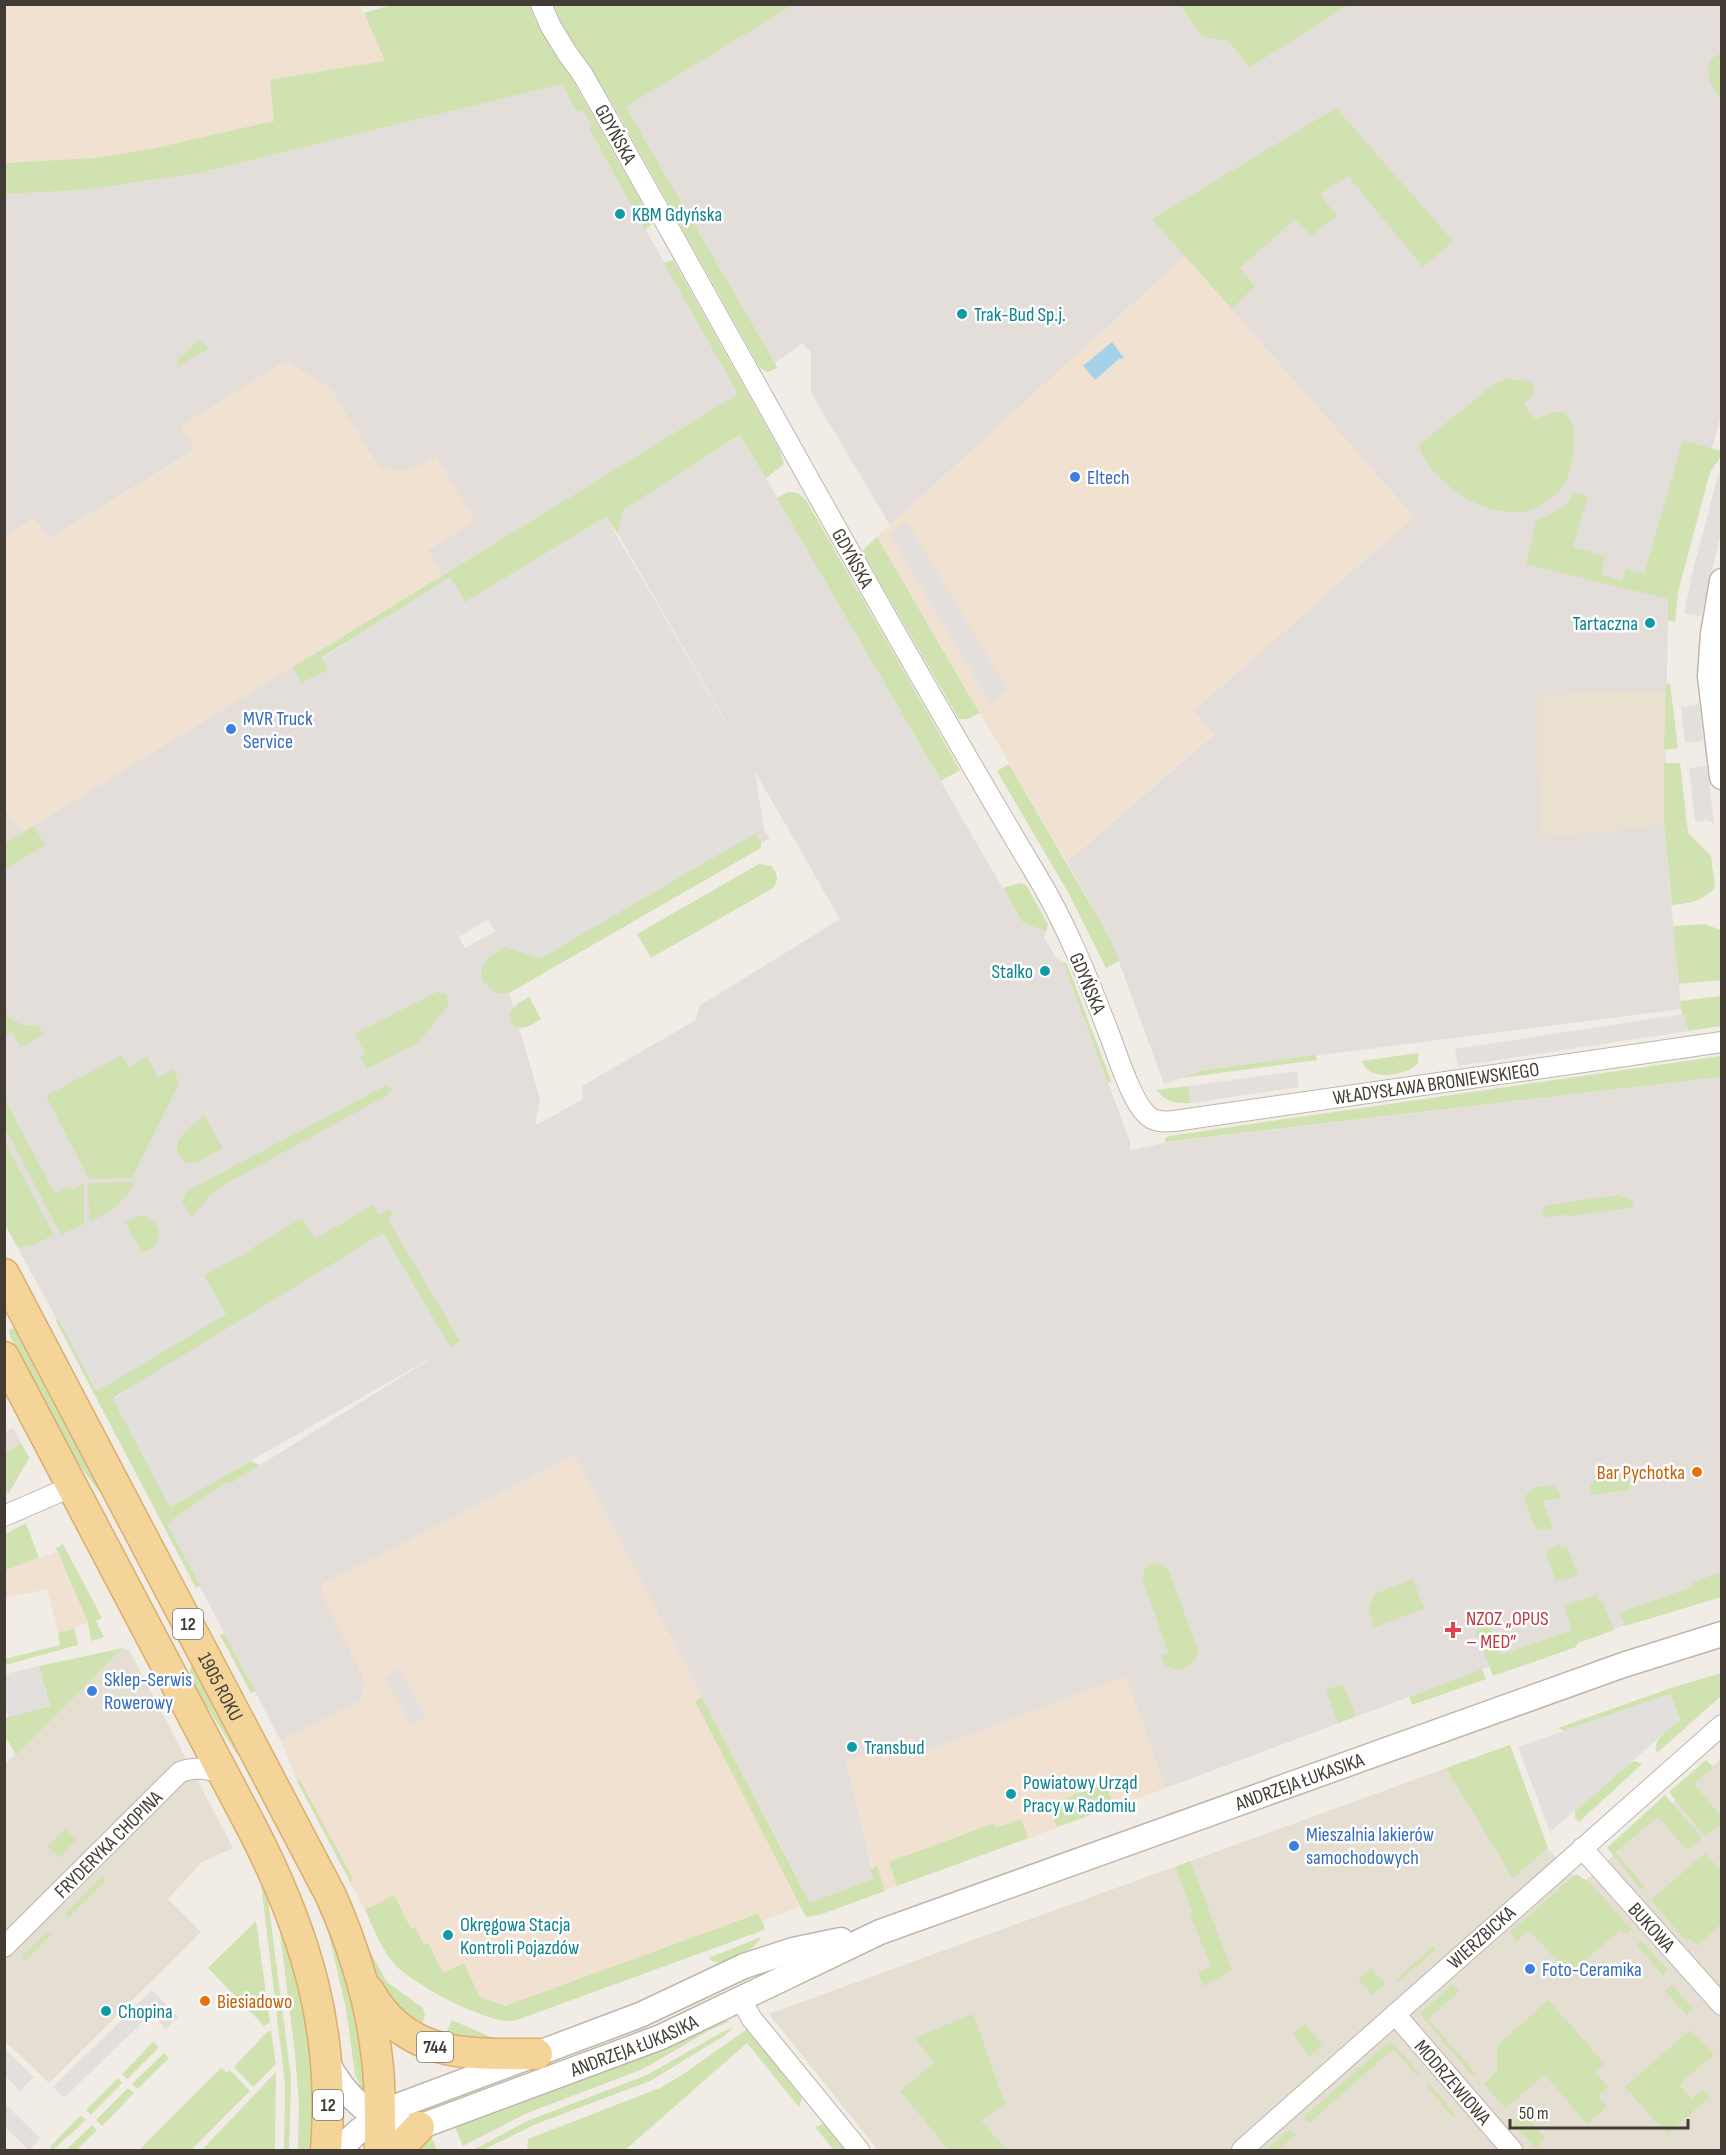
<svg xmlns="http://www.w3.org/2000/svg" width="1726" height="2155" font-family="'Sofia Sans Condensed',sans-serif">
<rect width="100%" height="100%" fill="#f1ece5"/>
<path fill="#e4ded3" d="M4,805L22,833L4,844Z
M13,1428L29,1458L9,1493L5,1496V1432Z
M123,1648L129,1650L233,1848L202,1862L168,1899L201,1932L49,2083L5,2041L4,1765Z
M1510,1745L1547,1848L1582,1884L1721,1759V2150H878L769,2014Z"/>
<path fill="#f1e1d1" d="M5,5H360L386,61L270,80L275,121L151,149L93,158L5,163Z
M1185,256L1414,517L1195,711L1214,733L1067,862L877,537Z
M285,361L330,387L412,470L436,456L476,521L428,550L442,575L22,833L5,805V536L34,518L48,539L195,451L181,426Z
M575,1455L811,1903L517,2010L479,1996L443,1974L428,1944L424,1945L411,1929L394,1896L365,1910L297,1781L281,1741L360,1701L365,1681L319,1591L324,1583Z
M57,1552L88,1623L58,1633L47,1589L5,1598L4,1570Z
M1127,1675L1166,1788L878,1893L846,1761L913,1737L919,1754Z"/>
<path fill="#e3deda" d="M793,5H1180L1202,37L1229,41L1249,68L1349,5H1721V416L1669,600L1668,620L1664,825L1681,1009L1204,1070L1164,1084L1111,940L1067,862L1214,734L1194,711L1414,517L1185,256L890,525L811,393V352L802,343L775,363L626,107Z
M562,84L576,111L583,110L592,125L589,130L739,394L442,575L428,550L475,521L436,456L412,470L380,469L330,387L285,361L181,426L195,450L48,539L34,518L5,536V194L85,190L199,173Z
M741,435L1022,922L1046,932L1044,937L1056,958L1063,962L1130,1142V1150L1170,1142L1721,1077V1597L1623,1626L1577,1643L1574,1635L1166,1788L1126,1676L919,1754L912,1738L846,1761L874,1879L811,1903L575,1455L324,1583L320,1591L365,1681L360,1701L281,1741L167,1524L223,1484L233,1482L459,1341L98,1394L5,1225V843L320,650L322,658L379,763V798L465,948L738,796L770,838L509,993L540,1099L535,1126L583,1099L582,1086L696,1020L699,1006L840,919L618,534L623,510Z"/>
<path fill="#e9e0cf" d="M1594,691L1666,693L1664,825L1539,839L1537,695Z"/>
<path fill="#cfe2b0" d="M529,4L536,21L572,79L653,223L645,230L589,129L592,125L583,110L576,112L562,84L199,173L85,190L5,194V163L93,158L151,149L274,121L270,80L385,61L364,13L391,5Z
M553,5H793L626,107L775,363L777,368L768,372L760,368L614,106L561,23Z
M1180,5H1349L1249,68L1229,41L1202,37Z
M1721,53V98C1711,86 1704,75 1711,59Z
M1336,108L1453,241L1423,267L1348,176L1320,194L1337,216L1311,236L1295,219L1240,268L1255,286L1232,309L1152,219Z
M673,260L780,451L784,464L766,478L740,435L623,510L618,534L606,517L464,603L450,578L322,657L328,670L301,683L293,667L738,394L664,263Z
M199,340L209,348L177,367L178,359Z
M1506,379L1529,381L1533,385L1534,394L1524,404L1535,419C1542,417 1554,410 1561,412C1583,417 1573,469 1565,483C1562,489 1554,495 1549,499C1544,502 1539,507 1533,509C1514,517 1485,509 1467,499C1448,487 1425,468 1419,445L1494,384Z
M1683,440L1721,451L1722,455L1710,472L1678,592L1675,622L1668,620V599L1526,564L1536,521L1563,508L1575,492L1588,496L1573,547L1605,556L1601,574L1622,581L1626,569L1644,574Z
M788,492L798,493L806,500L960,770L941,781L777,498Z
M877,537L973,702L980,713L967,719H959L863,553V550Z
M1670,683L1678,748L1664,750L1666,684Z
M1664,763H1680L1688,833L1711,856L1715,888C1701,902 1690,903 1672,905L1664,825Z
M1009,764L1111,940L1119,961L1106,968L1069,894L997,771Z
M34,826L45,845L5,870V844Z
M764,828L754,836L761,841V848L509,993H496L482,981C478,962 490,956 505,947L541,958Z
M759,864L771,866C778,873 779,880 773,888L651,958L637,934Z
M1019,883L1026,885L1048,924L1046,932L1022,922L1003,888Z
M1705,924L1720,930L1721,980L1679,984L1673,926Z
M1063,962L1067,964L1111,1081L1108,1083Z
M437,992L446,994L449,1004L418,1043L367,1069L360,1057L365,1053L355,1034Z
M1721,996V1026L1688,1031L1684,1015H1682L1680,1001Z
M529,997L541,1019C531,1025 521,1033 511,1023L509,1013L517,1004Z
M4,1011C11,1022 26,1028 38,1025L44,1035L20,1047L12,1032L5,1036Z
M1418,1053V1063C1410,1073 1383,1079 1371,1072C1367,1070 1364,1066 1362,1061Z
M122,1055L129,1067L147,1057L158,1078L174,1069L179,1084L132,1178L89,1179L46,1096Z
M1316,1055L1317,1060L1181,1078L1204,1070Z
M1721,1056V1077L1165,1142V1138L1169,1136Z
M387,1085L392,1089L387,1095L215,1190L192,1217L182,1201L187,1191Z
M1188,1086L1191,1103C1176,1104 1166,1102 1157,1090Z
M4,1098L55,1194L70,1186L73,1190L84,1184V1224L61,1235L5,1128Z
M204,1115L223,1148L198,1162L184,1163C182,1159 178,1154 177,1150C175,1136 196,1123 204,1115Z
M4,1140L54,1235L33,1245L18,1248L5,1223Z
M135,1182C122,1205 112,1210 89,1222L88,1183Z
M1618,1195L1631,1200L1634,1207L1565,1217V1214L1542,1218L1544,1208L1547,1205Z
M373,1205L379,1215L390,1209L393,1213L388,1220L460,1341L450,1347L383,1233L113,1398L170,1507L250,1461L260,1465L233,1482L223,1484L167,1524L200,1586L196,1588L56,1321L58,1318L96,1391L226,1314L204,1276L235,1258L245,1255L255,1246L302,1218L315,1239Z
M143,1215C155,1219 165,1234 154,1246C151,1250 146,1251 142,1253L125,1222Z
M16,1328L102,1488L101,1491H99C63,1447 41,1395 14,1345L9,1333L10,1329Z
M22,1444L29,1458L9,1493L5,1483V1453Z
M1628,1474L1630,1490L1590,1495V1487L1594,1480Z
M1552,1485L1556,1487L1561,1498L1542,1501L1553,1528L1540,1530L1534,1526L1524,1497L1533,1488Z
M26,1523L39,1558L5,1570V1534Z
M63,1544L102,1618L96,1621L104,1637L91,1641L88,1623L56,1548Z
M1559,1544L1561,1548L1568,1549L1578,1575L1556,1582L1547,1556V1551Z
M1153,1563L1164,1565L1169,1571L1198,1650C1197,1662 1189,1667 1178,1670L1165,1666L1161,1656L1168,1652L1143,1581L1144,1569Z
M1721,1572V1597L1625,1626L1620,1612L1693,1587V1582Z
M1413,1579L1424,1609L1374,1627L1368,1610L1374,1594Z
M1596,1595L1598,1600L1604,1605L1614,1630L1578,1643L1576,1647L1493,1676L1476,1632L1487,1617L1501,1655L1572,1630L1564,1606Z
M74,1628L78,1645L5,1665V1659L60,1645L58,1633Z
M224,1633L255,1691L251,1693L220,1635Z
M123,1648L16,1755L5,1736V1718L50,1706L39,1666Z
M192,1660L241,1751L236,1753L194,1686L190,1673Z
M1482,1669L1486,1679L1412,1705L1409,1697Z
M1721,1673V1696L1657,1753C1651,1739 1670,1729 1680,1720L1670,1694L1564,1731L1558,1728L1668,1689Z
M1340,1685L1344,1687L1356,1716L1338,1723L1326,1690Z
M702,1697L810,1903L873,1879L871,1869L877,1866L885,1891L822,1914L806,1917L695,1701Z
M1510,1745L1548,1848L1513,1878L1446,1768Z
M1706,1760L1713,1767L1694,1784L1721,1817L1722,1822L1705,1836L1669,1792Z
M1635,1761L1642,1764L1579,1822L1575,1818V1811L1630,1763Z
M300,1780L353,1879L351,1883L297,1781Z
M1105,1784L1114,1806L1057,1827L1049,1804Z
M1665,1795L1702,1838L1687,1850L1658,1816L1616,1853L1645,1887L1642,1890L1607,1848Z
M1021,1819L1028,1838L897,1886L889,1862L995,1823L996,1828Z
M66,1829L76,1840L59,1858L48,1846Z
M1705,1853L1721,1871V1924L1697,1946L1690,1938L1686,1941L1651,1900Z
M1190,1861L1232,1970L1203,1986L1198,1972L1211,1967L1190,1914L1192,1912L1176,1867Z
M1576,1874L1590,1883L1631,1929L1626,1934L1621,1929L1569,1974L1529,1930L1517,1941L1510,1932Z
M102,1876L106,1880L68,1918L65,1914Z
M266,1883L291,2078L289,2150H284L285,2087L283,2066L261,1884Z
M394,1895L411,1929L415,1927L424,1945L428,1943L443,1973L464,1963L479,1996L505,2006L757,1914L764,1924V1930L514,2021C485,2023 419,1987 397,1967C382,1952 374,1928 365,1910Z
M278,1916C307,1998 315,2064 311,2150H299L298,2149L299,2104L295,2054Z
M256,1921L270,2022L264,2026L208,1968Z
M328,1931H331L340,1955L358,2024L366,2093L364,2094L355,2074L346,2009Z
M47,1932L51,1935L25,1961L21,1957Z
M761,1937C754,1952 734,1956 720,1963L714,1962L709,1958Z
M1641,1940L1668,1970L1663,1975L1636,1945Z
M364,1941L387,1982L423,2008L425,2016L420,2029C385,2000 378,1982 364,1941Z
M1433,1946L1436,1949L1398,1982L1396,1980Z
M1371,1968L1385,1984L1372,1995L1358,1979Z
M1453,1984L1459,1991L1428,2019L1476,2074L1473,2077L1422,2016L1421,2013Z
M1672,1985L1693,2009L1687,2015L1665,1991Z
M1548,2000L1605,2064L1595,2072L1608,2087L1598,2096L1607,2107L1587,2124L1545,2075L1505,2108L1484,2084L1497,2071V2046Z
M973,2014L1005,2104L981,2120L1006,2150H949L900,2091L934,2063L915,2038Z
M452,2020L493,2038L499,2040L444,2039Z
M722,2021H730L710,2030L643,2069L525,2114L463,2146L455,2127L647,2056Z
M1305,2024L1322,2045L1309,2057L1293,2034Z
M733,2028L724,2036L650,2081L536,2124L483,2150H473L527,2121L647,2075L724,2031Z
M747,2029L802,2098L799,2107L747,2043L625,2150H527L528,2139L660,2088L682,2075Z
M1690,2030L1714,2054L1684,2080L1680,2086L1691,2099L1703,2089L1710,2097L1667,2134L1625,2087Z
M271,2031L276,2064L253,2087L234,2067L267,2032Z
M153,2042L159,2047L127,2079L122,2074Z
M1393,2043L1420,2074L1417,2076L1393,2049L1309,2123L1304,2117L1384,2046Z
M164,2053L169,2058L138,2089L132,2084Z
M221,2068L227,2073L230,2070L250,2091L191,2150H139Z
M276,2072L275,2150H202Z
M118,2078L122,2083L91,2115L86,2110Z
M1429,2084L1456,2115L1453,2117L1426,2086Z
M128,2088L134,2093L102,2126L96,2120Z
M1524,2113L1545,2139L1538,2145L1542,2150H1537L1513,2123Z
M81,2115L86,2120L53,2150L50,2147Z
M823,2124L828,2127L848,2150H834L815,2127Z
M92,2125L97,2130L77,2150H66Z
M1290,2129L1296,2135L1278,2150H1266Z
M431,2136L437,2150H415Z"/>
<path fill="#e2dfdd" d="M405,178L423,186L437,212L434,219L216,352L212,345L209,348L199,340L208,329L211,309L222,290L242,268Z
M1718,474L1721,475V533L1701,616L1684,613L1692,575Z
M606,517L755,772L764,828L541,958L505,947L488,919L459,937L379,798V763L322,658L450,577L465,602Z
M906,520L1007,689L992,706L890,535Z
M1699,702L1703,741L1685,743L1681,707L1695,705Z
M1707,766L1714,823L1707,820L1695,822L1689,768Z
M1684,1014L1688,1031L1458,1066L1455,1049Z
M1297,1071L1299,1087L1191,1103L1188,1086Z
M1460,1201L1496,1483L1484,1480L1476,1485L1475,1504L1479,1509L1482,1510L1333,1560L1304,1480L1316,1481L1323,1477L1329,1471L1332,1464V1456L1323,1443L1315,1439H1307L1294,1447L1234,1279L1243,1263L1257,1255L1415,1211Z
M1661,1202L1665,1236L1640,1239L1635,1206Z
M383,1233L450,1347L170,1507L113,1399Z
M204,1276L226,1314L97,1391L60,1322L64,1317L138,1315Z
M1007,1431L1080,1633L1015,1656L943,1454Z
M1625,1456L1628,1474L1594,1479L1591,1461Z
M1542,1554L1553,1583L1484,1609L1473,1580Z
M39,1666L50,1706L8,1717L5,1702V1674Z
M399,1668L426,1717L411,1726L385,1677Z
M1670,1694L1680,1720L1550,1832L1518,1747Z
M152,1990L178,2017L166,2029L151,2014L64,2098L53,2087Z
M4,2048L34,2077L20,2091L5,2076Z
M4,2103L40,2138L29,2150L5,2127Z"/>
<path fill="#a5d2e9" d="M1112,342L1124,358L1119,359L1095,380L1083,366Z"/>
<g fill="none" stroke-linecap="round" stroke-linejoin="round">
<g stroke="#beb6ab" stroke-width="22">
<path id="minor" d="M541,4L550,25L567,53L583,75C733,341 878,609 1034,871C1065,921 1087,976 1108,1031C1117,1053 1130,1098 1146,1114C1153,1122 1163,1122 1174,1121L1722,1042
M4,1516L73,1486
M1582,1848L1722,2005
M4,1947L180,1772C195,1766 209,1769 224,1774
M741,2000L752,2019L859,2150
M1395,2014L1512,2150
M1242,2150L1722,1725"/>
</g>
<g stroke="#beb6ab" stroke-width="27">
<g id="tertiary">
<path d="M1722,581L1713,634L1710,676L1722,777"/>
<path id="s1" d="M326,2060C343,2094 377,2130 419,2127L661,2037L880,1932L1623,1665L1722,1634"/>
<path d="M338,2150L360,2130L395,2107L640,2015L744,1966L793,1950L841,1940"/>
</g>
</g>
<g stroke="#d9af6b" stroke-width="33">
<g id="primary">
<path id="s2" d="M4,1274L331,1896C354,1948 371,2002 377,2059C381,2089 380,2120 380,2150"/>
<path d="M4,1357L252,1828C306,1933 336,2030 326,2150"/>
<path d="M369,1991C406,2059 470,2054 537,2054"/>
<path d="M397,2150L419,2127"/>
</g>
</g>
<use href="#minor" stroke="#fff" stroke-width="20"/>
<use href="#tertiary" stroke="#fff" stroke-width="24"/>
<use href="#primary" stroke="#f5d499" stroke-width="30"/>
</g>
<g fill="#0f9aa8" stroke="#fff" stroke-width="2">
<circle cx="620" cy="214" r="6"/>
<circle cx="962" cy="314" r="6"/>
<circle cx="1650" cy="623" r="6"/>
<circle cx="1045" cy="971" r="6"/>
<circle cx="852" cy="1747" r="6"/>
<circle cx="1011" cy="1794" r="6"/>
<circle cx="448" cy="1935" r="6"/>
<circle cx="106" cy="2011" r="6"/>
</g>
<g fill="#3f7fe0" stroke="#fff" stroke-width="2">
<circle cx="1075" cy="477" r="6"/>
<circle cx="231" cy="729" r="6"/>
<circle cx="92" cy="1691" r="6"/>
<circle cx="1294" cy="1846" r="6"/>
<circle cx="1530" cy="1969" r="6"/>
</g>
<g fill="#e8710a" stroke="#fff" stroke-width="2">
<circle cx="1697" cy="1472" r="6"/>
<circle cx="205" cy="2001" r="6"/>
</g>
<path fill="#e0444e" stroke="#fff" stroke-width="2" d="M1450 1621h6v6h6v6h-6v6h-6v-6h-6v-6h6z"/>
<g text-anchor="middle" stroke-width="5" stroke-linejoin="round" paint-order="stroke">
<g fill="#fff" stroke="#7b7672" stroke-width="1.5">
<rect x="173" y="1609" width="30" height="30" rx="4.5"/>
<rect x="417" y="2032" width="36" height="30" rx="4.5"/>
<rect x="313" y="2090" width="30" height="30" rx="4.5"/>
</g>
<g font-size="18" font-weight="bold" fill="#423c35">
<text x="188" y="1630">12</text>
<text x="435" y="2053">744</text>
<text x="328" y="2111">12</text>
</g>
<g font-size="20" fill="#423c35" stroke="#fff">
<text transform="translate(616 134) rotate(61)" y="7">GDYŃSKA</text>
<text transform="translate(853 558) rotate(61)" y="7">GDYŃSKA</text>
<text transform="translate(1088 983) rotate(67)" y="7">GDYŃSKA</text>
<text transform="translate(1436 1083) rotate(-8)" y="7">WŁADYSŁAWA BRONIEWSKIEGO</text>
<text dy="7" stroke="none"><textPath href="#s2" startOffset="466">1905 ROKU</textPath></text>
<text dy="7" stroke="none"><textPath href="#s1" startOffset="1068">ANDRZEJA ŁUKASIKA</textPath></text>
<text transform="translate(108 1844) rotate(-45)" y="7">FRYDERYKA CHOPINA</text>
<text transform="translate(1652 1927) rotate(48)" y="7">BUKOWA</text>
<text transform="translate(1481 1937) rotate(-42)" y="7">WIERZBICKA</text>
<text dy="7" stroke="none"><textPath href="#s1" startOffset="351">ANDRZEJA ŁUKASIKA</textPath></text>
<text transform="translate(1453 2082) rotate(49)" y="7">MODRZEWIOWA</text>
</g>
<g font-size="20" fill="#0d838f" stroke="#fff" text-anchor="start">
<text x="632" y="221">KBM Gdyńska</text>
<text x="974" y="321">Trak-Bud Sp.j.</text>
<text x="1638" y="630" text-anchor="end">Tartaczna</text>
<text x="1033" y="978" text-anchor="end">Stalko</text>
<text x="864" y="1754">Transbud</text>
<text x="1023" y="1789">Powiatowy Urząd<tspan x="1023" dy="23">Pracy w Radomiu</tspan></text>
<text x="460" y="1931">Okręgowa Stacja<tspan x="460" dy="23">Kontroli Pojazdów</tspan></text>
<text x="118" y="2018">Chopina</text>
</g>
<g font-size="20" fill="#366cbe" stroke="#fff" text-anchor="start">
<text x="1087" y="484">Eltech</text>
<text x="243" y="725">MVR Truck<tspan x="243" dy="23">Service</tspan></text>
<text x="104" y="1686">Sklep-Serwis<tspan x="104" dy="23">Rowerowy</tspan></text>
<text x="1306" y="1841">Mieszalnia lakierów<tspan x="1306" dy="23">samochodowych</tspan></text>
<text x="1542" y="1976">Foto-Ceramika</text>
</g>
<g font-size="20" fill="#c56008" stroke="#fff" text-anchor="end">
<text x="1685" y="1479">Bar Pychotka</text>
<text x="217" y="2008" text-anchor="start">Biesiadowo</text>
</g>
<g font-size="20" fill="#be3a42" stroke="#fff" text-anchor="start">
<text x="1466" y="1625">NZOZ „OPUS<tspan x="1466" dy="23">– MED”</tspan></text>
</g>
</g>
<rect width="1726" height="2155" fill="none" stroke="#423c35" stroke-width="12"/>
<path d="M1510 2119v9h178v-9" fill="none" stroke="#423c35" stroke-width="3"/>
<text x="1519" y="2119" font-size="18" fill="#423c35" stroke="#ffffff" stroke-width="4.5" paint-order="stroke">50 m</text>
</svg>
